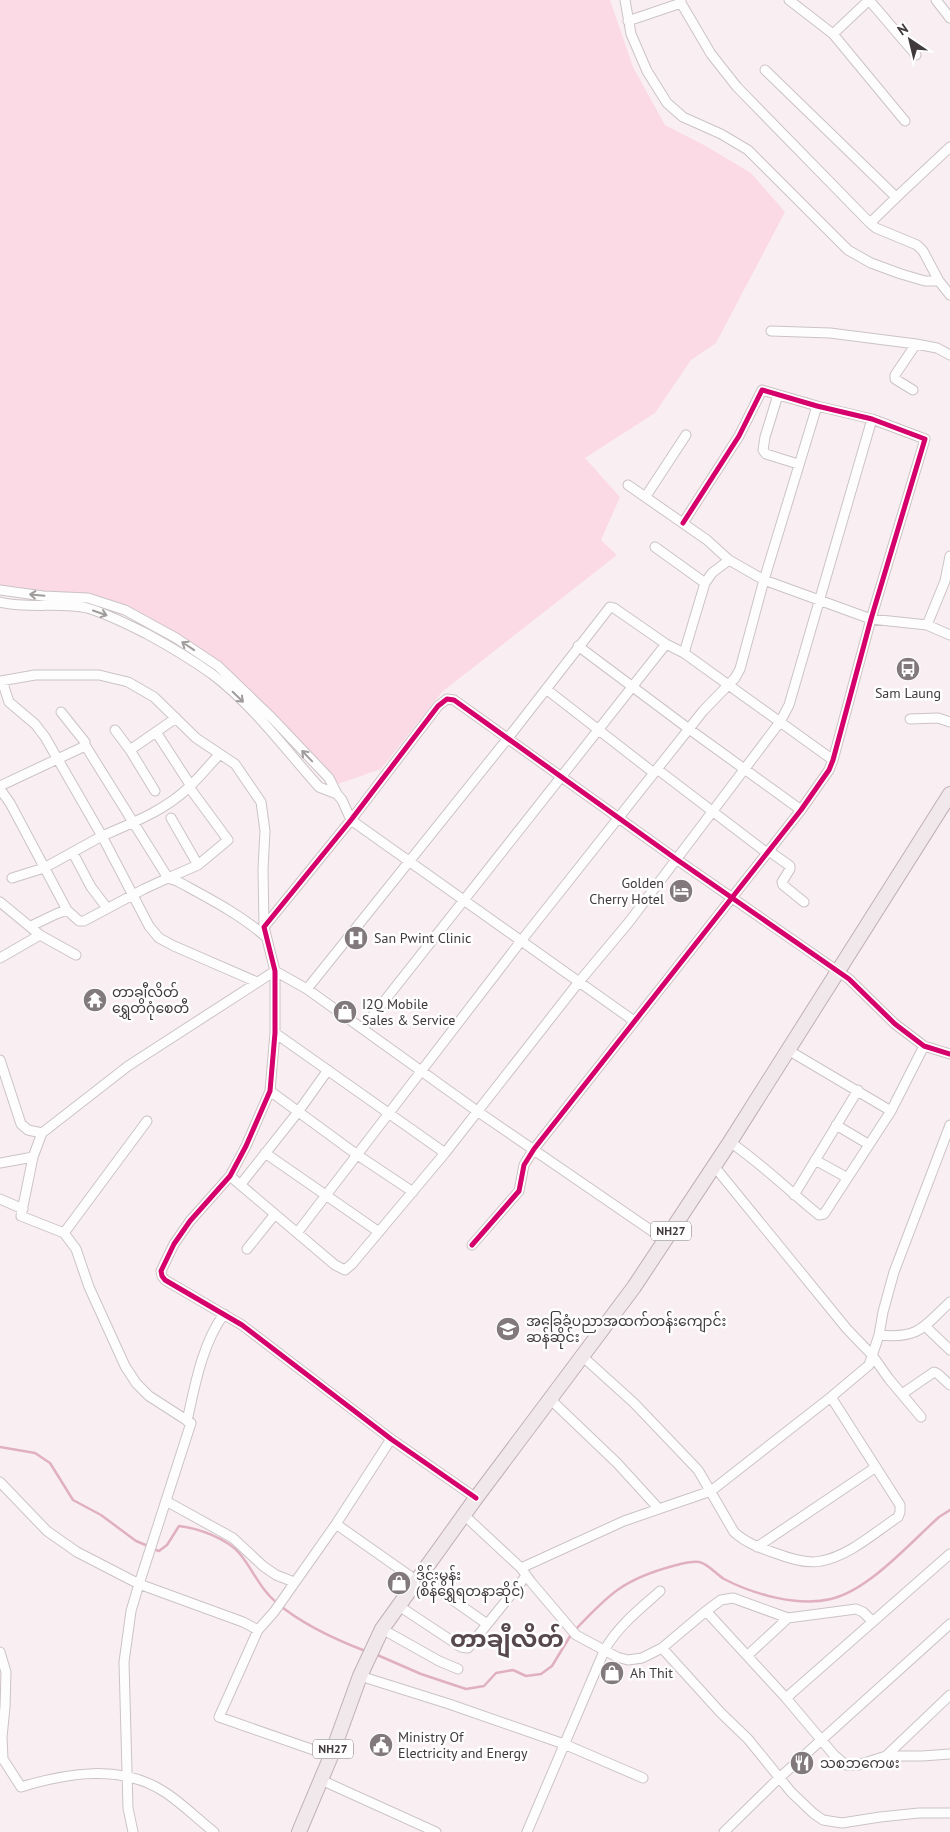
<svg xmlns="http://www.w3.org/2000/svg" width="950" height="1832" font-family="'PT Sans','Noto Sans Myanmar',sans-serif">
<rect width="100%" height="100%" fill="#f9eff2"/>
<path fill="#fbdae5" d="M0,0H610L633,67L665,125L704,145L751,173L785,212L716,343L691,360L655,413L585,458L620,497L601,540L617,555L442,692L381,769L338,784L289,732L232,678L122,608L79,597L0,591Z"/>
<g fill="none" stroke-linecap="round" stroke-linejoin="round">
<path stroke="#e0b0c0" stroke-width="2.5" d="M0,1447L35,1453L50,1463L73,1500L101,1515L136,1541L148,1546
M153,1549L159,1551L167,1545L179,1526C198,1528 228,1539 240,1554C253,1570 260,1589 277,1603C303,1625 336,1640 368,1652
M576,1629C609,1594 624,1579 673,1566C681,1564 690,1561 699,1562C707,1563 716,1574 724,1579C753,1594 797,1607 831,1599C869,1590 910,1543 939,1517L950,1510
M375,1654L421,1674L466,1689L484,1686L496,1673L513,1670L526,1676L541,1674L552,1666L572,1633"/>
<g stroke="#cbc3c5" stroke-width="11">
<path id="minor" d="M625,0L631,34L647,71L667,103L683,117L721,134L748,150L848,250L871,263L901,274L925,281H939L950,295
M789,0L833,34L905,121
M869,0L916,55
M936,0L950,18
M681,3L711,54L737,87L870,223L876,228L917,245L923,251L939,281
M628,21L681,3V0
M833,34L869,0
M765,70L896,197
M870,223L903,191L950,147
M771,331L830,333L916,344L937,348L950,355
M913,390L895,379V375L916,344
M778,395L765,437L763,450L766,454L798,464
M628,485L707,540L729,560L764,580L871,619L927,625L950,635
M646,496L686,435
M655,547L705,583
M0,590L43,596L88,598L125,610L176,638L218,666L272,718L329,778L337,794L342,800L351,820L634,1021
M0,602C28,609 61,602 87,608C108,614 127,624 147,634C169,646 191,659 212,674C253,705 285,749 319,787L337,794
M927,625L945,581L950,556
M578,646L689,729L801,810
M684,653L705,583L712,573L729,560
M0,681L35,675H99L128,682L154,697L196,738L235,764L261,802L265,831L263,869L264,927
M2,681L9,702L35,724L45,737L102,836L44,868L12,878
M546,689L654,773
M910,719L938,718L950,722
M115,730L130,750L155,791
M156,732L191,786
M85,745L168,878L198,865L228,840L189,787
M130,750L176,718
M220,754C209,765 199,778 188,788C164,811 132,823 102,836L149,926L159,938L174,946L257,982
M657,769L767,853
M0,786L83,747L85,742L61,712
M0,789L10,803L67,910
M171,818L198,865
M769,851L790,866V869L782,882L783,885L804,902
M73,853L91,887L107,908
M0,902L40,935L76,955
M31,926L56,914L67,910L79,921H84L144,889L168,878L177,881C208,898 240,914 266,937
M0,958L40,935
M275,971L307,989L477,1111L665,1240
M307,989L508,738L610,607L614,608L666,644L684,653L833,760
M363,1028L666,644
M275,1033L445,1153
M788,1050L891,1111
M0,1060L21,1124L28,1130L42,1133L33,1157L21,1216L64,1233L76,1249L89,1287L125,1366L136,1383L149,1396L191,1423L139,1584L243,1622L258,1630
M270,1091L356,1154L413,1192
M836,1125L868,1144
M42,1133L128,1066L275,971
M730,1142C762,1164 789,1191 819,1215L824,1214L891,1111L924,1046
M265,1153L379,1232
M815,1160L846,1177
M0,1163L33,1157
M714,1166L847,1329L872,1355L889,1379L921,1417
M230,1176L335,1265L345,1270L352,1264L445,1153L578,983L629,922L780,722L789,705L872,419
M241,1184L298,1112L328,1070
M794,1195L858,1090
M0,1199L23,1209
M64,1233L147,1121
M297,1233L521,941L703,711L735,678L740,669L764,580L817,406
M472,1245L519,1191L524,1165L534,1149L801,810L829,770L833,760L871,619L925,439L872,419L817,406L762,390L739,436L683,523
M247,1249L275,1214
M926,1327L950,1350
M879,1335C920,1339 923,1327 950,1302
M582,1356L634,1403L698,1470L734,1532C746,1543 760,1548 775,1553C788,1558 808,1564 821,1561C849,1556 874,1533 898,1517L900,1512V1505L831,1397
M902,1394L934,1372L938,1374L950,1385
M550,1399L617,1463L659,1509
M187,1421C195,1385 202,1344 224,1314
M0,1482L47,1531L77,1552L139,1584L131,1611L124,1662L128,1808L133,1832
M476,1498L391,1439L242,1325L165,1280L162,1276L161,1271L174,1244L190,1221L230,1176L246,1146L270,1091L275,1033V971L264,927L351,820L438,706L447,699L454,700L676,859L849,979L895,1024L924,1046L950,1054
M166,1501L233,1538L263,1566L276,1575L294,1582
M464,1515L521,1568L531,1582L576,1635L617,1657L628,1660L642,1658L662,1648L721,1713L748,1739L791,1792L813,1813L823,1820L842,1823L880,1817L919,1813H950
M336,1524L417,1581
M757,1547L876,1467
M521,1568L624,1521L711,1491L831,1397L869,1365L879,1335L883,1312L894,1272L950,1125
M420,1577L487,1624
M399,1606L461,1647L468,1648L526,1576
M706,1611L786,1698L834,1755L846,1765H858L886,1756H922L950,1754
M382,1629L439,1661L458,1669
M662,1648L706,1611L721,1600L733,1598L788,1618L856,1609L863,1612L872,1621
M0,1652L6,1672L5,1707L2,1737L3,1759L21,1787C67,1773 120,1764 163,1791C181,1802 197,1819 214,1832
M748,1655L788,1618
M360,1676L449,1704L564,1744L643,1778
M786,1698L950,1554
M331,1756L219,1717L258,1630L274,1612L336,1524L391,1439
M886,1756L950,1695
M321,1780L436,1832
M527,1832L605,1649C619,1625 640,1609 660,1591
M724,1832L778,1779L950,1624"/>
</g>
<g stroke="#c1afb6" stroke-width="16">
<path id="primary" d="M299,1832L331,1756L360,1676L382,1629L476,1498L634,1287L730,1142L950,794"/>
</g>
<use href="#minor" stroke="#fefdfd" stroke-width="9"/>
<use href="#primary" stroke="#f1e8ec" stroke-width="14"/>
<g stroke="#fefefe" stroke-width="8">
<path id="cycleway" d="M472,1245L519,1191L524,1165L534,1149L801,810L829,770L833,760L871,619L925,439L872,419L817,406L762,390L739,436L683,523
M476,1498L391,1439L242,1325L165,1280L162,1276L161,1271L174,1244L190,1221L230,1176L246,1146L270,1091L275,1033V971L264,927L351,820L438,706L447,699L454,700L676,859L849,979L895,1024L924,1046L950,1054"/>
</g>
<use href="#cycleway" stroke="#d6006c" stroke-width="5"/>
</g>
<defs><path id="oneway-shaft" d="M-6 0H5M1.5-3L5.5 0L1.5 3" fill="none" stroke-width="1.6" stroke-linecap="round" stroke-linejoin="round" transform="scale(1.25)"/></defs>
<g stroke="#a09c9c">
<use href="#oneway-shaft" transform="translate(37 595) rotate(-175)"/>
<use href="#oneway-shaft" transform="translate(100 613) rotate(19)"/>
<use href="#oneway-shaft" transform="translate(188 646) rotate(-146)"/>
<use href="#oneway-shaft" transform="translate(238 697) rotate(44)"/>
<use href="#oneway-shaft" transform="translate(307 756) rotate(-134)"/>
</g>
<defs>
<g id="bus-disc" transform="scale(1.25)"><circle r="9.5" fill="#81797c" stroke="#fefefe"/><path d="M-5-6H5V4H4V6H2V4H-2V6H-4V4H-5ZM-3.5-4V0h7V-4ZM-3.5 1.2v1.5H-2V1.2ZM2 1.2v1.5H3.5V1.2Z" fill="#fff"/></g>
<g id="hotel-disc" transform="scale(1.25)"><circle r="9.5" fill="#81797c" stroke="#fefefe"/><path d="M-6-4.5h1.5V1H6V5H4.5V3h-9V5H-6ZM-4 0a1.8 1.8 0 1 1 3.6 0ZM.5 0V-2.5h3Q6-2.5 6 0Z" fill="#fff"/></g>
<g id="hospital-disc" transform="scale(1.25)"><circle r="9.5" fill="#81797c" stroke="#fefefe"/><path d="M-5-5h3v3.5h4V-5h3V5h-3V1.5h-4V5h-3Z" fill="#fff"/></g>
<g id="temple-disc" transform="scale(1.25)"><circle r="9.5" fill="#81797c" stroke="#fefefe"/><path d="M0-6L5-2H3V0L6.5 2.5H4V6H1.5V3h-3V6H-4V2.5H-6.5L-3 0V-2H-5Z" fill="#fff"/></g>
<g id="shop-disc" transform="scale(1.25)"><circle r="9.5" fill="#81797c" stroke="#fefefe"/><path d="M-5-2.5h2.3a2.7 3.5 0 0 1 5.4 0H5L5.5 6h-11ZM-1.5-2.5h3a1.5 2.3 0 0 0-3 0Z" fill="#fff"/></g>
<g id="school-disc" transform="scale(1.25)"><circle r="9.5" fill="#81797c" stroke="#fefefe"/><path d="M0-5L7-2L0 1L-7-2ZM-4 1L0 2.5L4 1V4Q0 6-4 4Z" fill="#fff"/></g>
<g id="civic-disc" transform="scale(1.25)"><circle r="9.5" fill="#81797c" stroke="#fefefe"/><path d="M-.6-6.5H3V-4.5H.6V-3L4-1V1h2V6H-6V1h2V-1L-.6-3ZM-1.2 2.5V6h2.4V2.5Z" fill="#fff"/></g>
<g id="restaurant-disc" transform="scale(1.25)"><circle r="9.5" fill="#81797c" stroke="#fefefe"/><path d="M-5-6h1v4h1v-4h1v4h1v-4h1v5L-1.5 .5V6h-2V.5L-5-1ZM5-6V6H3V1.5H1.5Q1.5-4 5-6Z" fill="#fff"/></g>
</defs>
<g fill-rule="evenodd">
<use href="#bus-disc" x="908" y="669"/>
<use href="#hotel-disc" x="681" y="891"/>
<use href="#hospital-disc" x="356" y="938"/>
<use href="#temple-disc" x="95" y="1000"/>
<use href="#shop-disc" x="345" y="1012"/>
<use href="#school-disc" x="508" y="1329"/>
<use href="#shop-disc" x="399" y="1583"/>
<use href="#shop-disc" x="612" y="1673"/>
<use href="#civic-disc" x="381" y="1745"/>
<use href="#restaurant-disc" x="802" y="1763"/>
</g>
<g text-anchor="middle" stroke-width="5" stroke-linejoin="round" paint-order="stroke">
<g fill="#fefefe" stroke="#7a7576" stroke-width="1">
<rect x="651" y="1221.5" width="40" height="19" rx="4"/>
<rect x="313" y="1739.5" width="40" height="19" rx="4"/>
</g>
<g font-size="12" font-weight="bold" fill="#413a3c">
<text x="671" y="1235">NH27</text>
<text x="333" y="1753">NH27</text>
</g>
<g font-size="14" fill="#413a3c" stroke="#fefefe" text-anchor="start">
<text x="908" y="698" text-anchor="middle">Sam Laung</text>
<text x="664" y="888" text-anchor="end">Golden<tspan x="664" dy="16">Cherry Hotel</tspan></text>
<text x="374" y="943">San Pwint Clinic</text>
<text x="112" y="997">တာချီလိတ်<tspan x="112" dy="16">ရွှေတိဂုံစေတီ</tspan></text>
<text x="362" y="1009">I2Q Mobile<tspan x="362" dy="16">Sales &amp; Service</tspan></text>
<text x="526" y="1326">အခြေခံပညာအထက်တန်းကျောင်း<tspan x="526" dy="16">ဆန်ဆိုင်း</tspan></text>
<text x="416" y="1580">ဒိုင်းမွန်း<tspan x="416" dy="16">(စိန်ရွှေရတနာဆိုင်)</tspan></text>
<text x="630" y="1678">Ah Thit</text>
<text x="398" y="1742">Ministry Of<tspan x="398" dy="16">Electricity and Energy</tspan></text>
<text x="820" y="1768">သစၥာကေဖး</text>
</g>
<g font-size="24" font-weight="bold" fill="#57484d" stroke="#fefefe">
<text x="507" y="1647">တာချီလိတ်</text>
</g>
</g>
<g transform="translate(910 40) rotate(325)" stroke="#fefefe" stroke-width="4" paint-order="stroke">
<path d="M0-4L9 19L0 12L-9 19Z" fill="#413a3c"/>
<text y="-8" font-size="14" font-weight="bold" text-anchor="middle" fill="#413a3c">N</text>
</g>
</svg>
